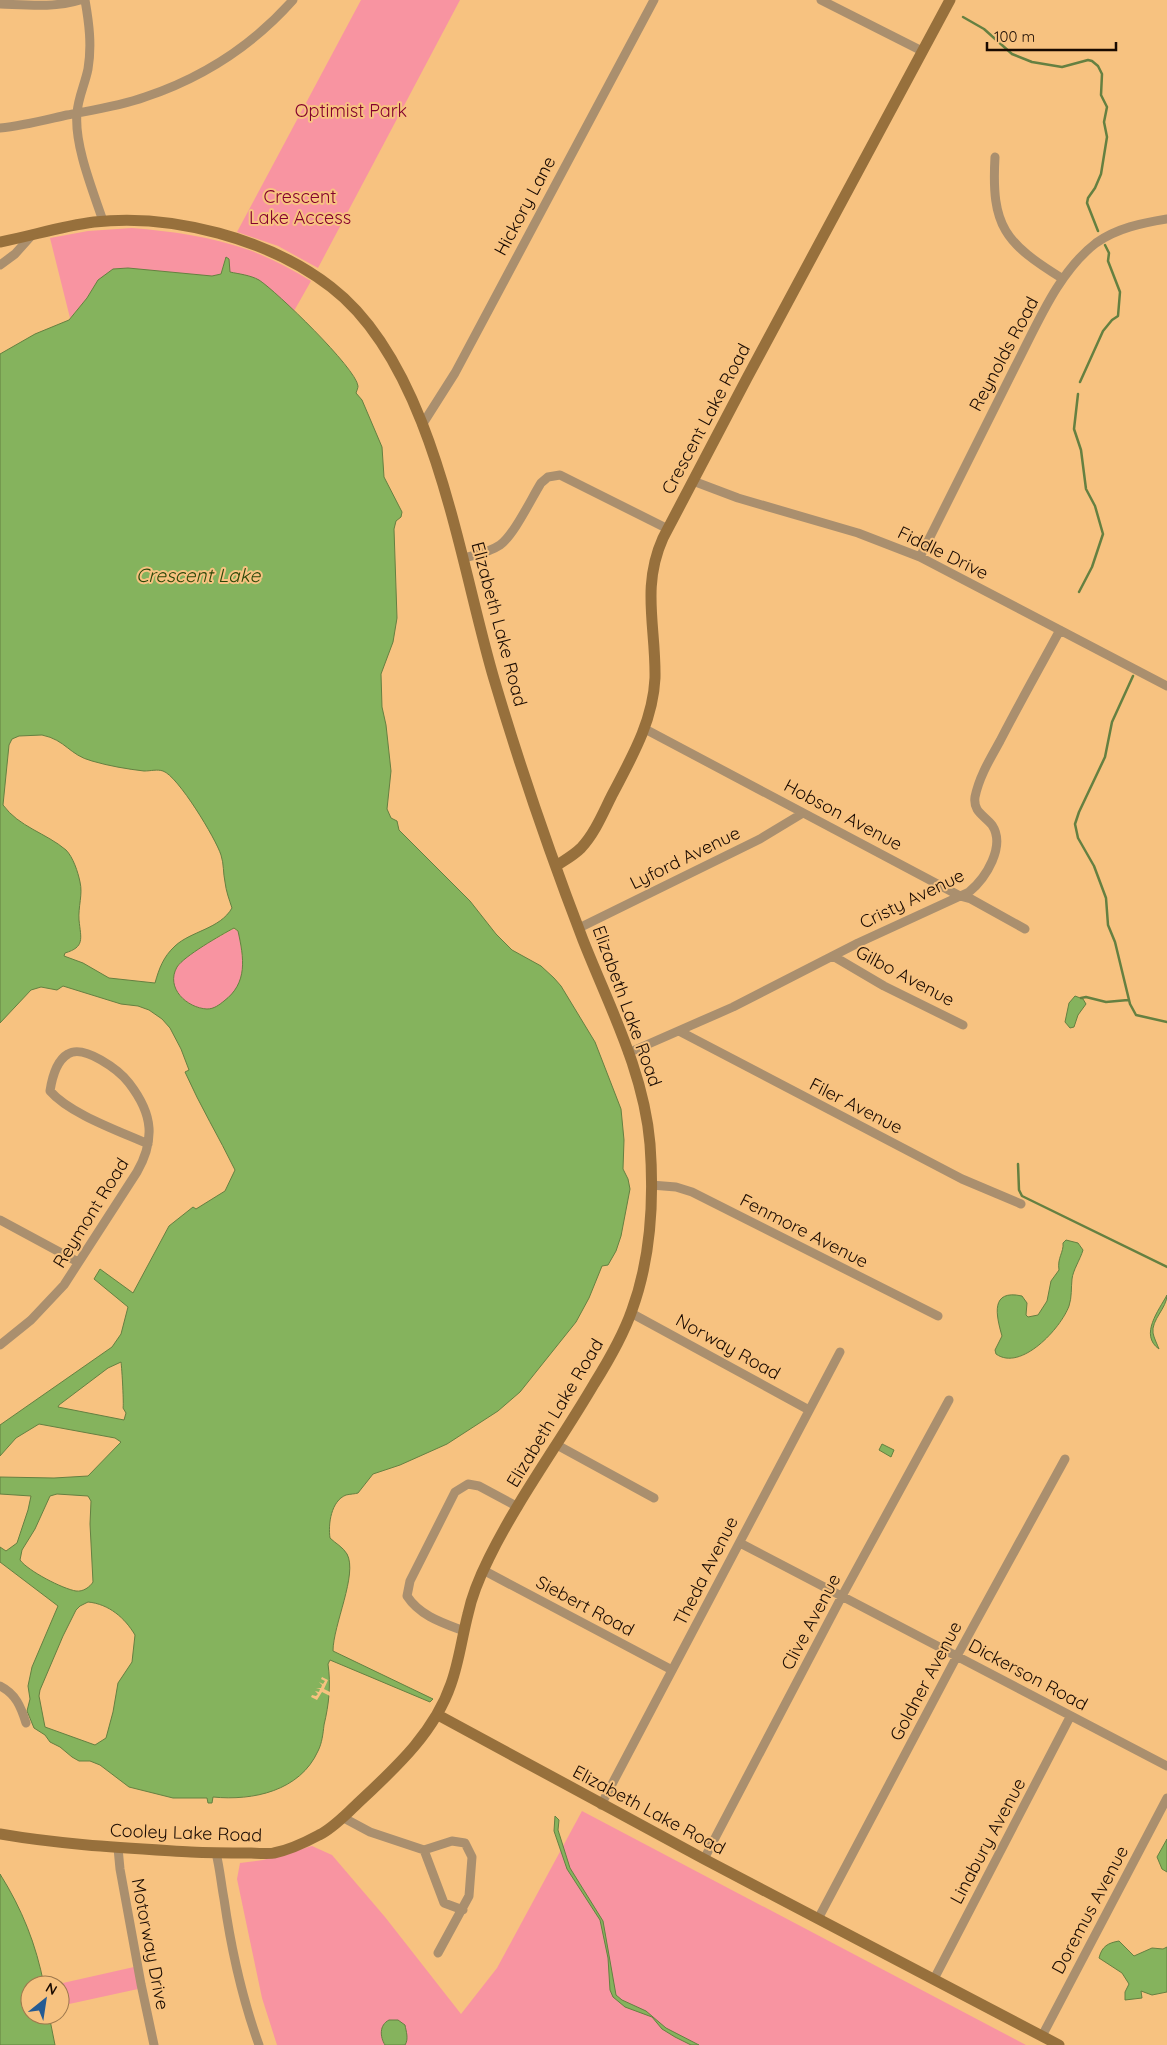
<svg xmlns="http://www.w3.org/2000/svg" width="1167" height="2045" font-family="Quicksand,sans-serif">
<rect width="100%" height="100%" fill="#f7c280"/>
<path fill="#f894a1" d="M361,0H460L318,268L278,246L237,232Z
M132,228C171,231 212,237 249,250C271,258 291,269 311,281L294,311L257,279L230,272L228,271L229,262L225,259L221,274L212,276L128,268L113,269L95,285L87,298L70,318L50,238L88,231Z
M233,929L238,931C243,957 248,983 225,1001C220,1005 214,1009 208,1009C188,1009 165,989 176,968C185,953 217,939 233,929Z
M582,1811L1026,2045H277L262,1998L237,1879L240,1863L263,1860L312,1846L332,1855L385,1917L461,2014L497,1968Z
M134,1967L138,1989L60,2006V1985H54Z"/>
<path fill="#85b35d" stroke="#658041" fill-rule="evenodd" d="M226,257L229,259L230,272C239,274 250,275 259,280C276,291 356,368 358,386C358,388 357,390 356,393L362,400L382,447L384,477L402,512L401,517L396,521L394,529L397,618L393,642L381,674L382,707L386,725L391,771L387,809L391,818L397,821L399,830L470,901L496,934L512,950L541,966L554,978L561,986L595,1042L621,1109L624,1140L623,1169L628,1179L630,1189L621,1236L616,1251L608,1265L602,1266L589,1298L576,1322L520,1392L498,1411L447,1444L400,1465L373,1474L358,1493C355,1494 350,1494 346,1495C331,1501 328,1524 330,1538C335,1543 343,1547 347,1554C358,1574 333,1625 333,1651L433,1699L430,1702L330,1660L328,1664C331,1685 329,1704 324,1725C323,1734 322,1743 318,1751C300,1791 253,1801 213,1797L212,1803H208L207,1798H173L129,1787L100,1765L90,1761H79L72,1757L60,1747L50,1742L45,1735L34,1728L27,1711L30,1699L28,1686L32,1667L58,1606L0,1562V1547L6,1551L17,1543L28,1510L31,1496L0,1494V1477L54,1478L88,1476L121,1442L115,1438L39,1424L16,1438L0,1456V1425L112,1347L121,1334L128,1307L94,1279L100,1269L133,1293L169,1226L193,1207L196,1209L225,1191L235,1170C219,1137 200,1106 185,1072L189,1070L181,1049L170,1028L162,1019L149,1010L138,1006L121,1004L63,986L57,990L41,987L31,990L0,1023V354L35,334L69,320L87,298L98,280L113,269L128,268L212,276L221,274ZM42,735C66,740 69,755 92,761C109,766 127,769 144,771C151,771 157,769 163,771C178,776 216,839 221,855C224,864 223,873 225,882C226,891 229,899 232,908C220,929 191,931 175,946C163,957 159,969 155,983L109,978L83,963L64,956L65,953C85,947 81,939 79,920C78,907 83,894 80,882C78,872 73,857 66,850C46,833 19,827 3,805L9,745L12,739L19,736ZM234,928L238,931C244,958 248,983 224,1001C219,1005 214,1009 207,1009C187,1008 165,988 177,967C184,956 221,935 234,928ZM121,1362C122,1369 124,1406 123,1408L126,1413L124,1420L58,1407L59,1405L108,1368ZM57,1494L88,1496L91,1501L90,1524L93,1582C90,1587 83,1592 76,1591C63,1589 28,1571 20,1560L22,1550L35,1529L50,1496ZM88,1602C109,1604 125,1618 135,1635L132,1662L118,1683L113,1712L106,1738L95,1745L45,1727L39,1696L40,1690L63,1636L76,1610L80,1606Z
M1075,996L1083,999L1086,1004L1078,1015L1074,1027L1070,1028L1065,1022L1069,1003Z
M1066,1240L1078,1243L1083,1250C1080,1260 1073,1270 1072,1279C1071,1288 1072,1297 1069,1306C1061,1328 1021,1372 996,1354L995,1350L1002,1336C996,1315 990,1289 1022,1296L1027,1303L1026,1315L1028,1317L1038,1315L1047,1301L1051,1281L1059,1270C1057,1258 1064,1252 1063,1243Z
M1167,1295C1167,1308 1151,1320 1153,1333C1154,1338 1157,1344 1159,1349C1139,1335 1159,1310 1167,1295Z
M882,1444L894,1450L891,1457L879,1450Z
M555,1816L559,1820L558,1830L570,1868L603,1921L616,1995L622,2000L646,2011L666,2028L699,2045H691L675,2037L662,2029L652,2017L625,2007L613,1997L610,1990L608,1958L600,1920L567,1869L554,1831Z
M1167,1839V1872L1162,1869L1157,1857Z
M0,1874C22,1909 36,1944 44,1985H30V2015H49L55,2045H0Z
M1119,1941L1134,1956L1152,1948L1163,1949L1167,1947V1992L1152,1995L1141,1991L1142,1998L1125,2000V1992L1129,1984L1122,1973L1099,1958C1102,1946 1108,1943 1119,1941Z
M389,2020H398L405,2025C406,2031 409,2039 405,2045H385C380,2037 379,2025 389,2020Z"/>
<path fill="#f7c280" d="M322,1677L328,1680L324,1689L332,1693V1697L322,1692L317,1700L311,1697L312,1695L316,1696L318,1694L315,1691L319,1692L320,1689L316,1688H321L322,1685L319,1682L323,1684L325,1681L321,1679Z"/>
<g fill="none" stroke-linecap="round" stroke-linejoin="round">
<path stroke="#658041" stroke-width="2.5" d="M963,17L984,29L1012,54L1032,62L1062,67L1088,60L1092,61L1098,66L1102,74L1101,95L1107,107L1104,122L1107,137L1101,174L1095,188L1088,198L1087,203L1098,231
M1080,382L1103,331L1112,320L1118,316L1120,292L1108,261L1109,253L1105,245
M1078,394L1074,429L1081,450L1086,489L1095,506L1103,534L1092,567L1079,592
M1133,676L1112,722L1105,757L1079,812L1075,824L1078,838L1094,866L1106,898L1108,925L1115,942L1130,1004L1136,1015L1167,1022
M1081,998L1086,997L1106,1002L1128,1000
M1018,1164L1019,1190L1022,1196L1167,1267"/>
<path stroke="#aa8f6e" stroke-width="9" d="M85,0C89,23 92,45 88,69C85,84 78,98 77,113C74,145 93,191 103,221
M821,0L922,51
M0,4C27,5 55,8 80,0
M0,128C23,126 45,120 67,115C93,110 120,106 145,97C202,78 253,45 293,0
M995,157C991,227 1005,243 1063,279
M0,265L15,254L32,235
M422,425L455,373L654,0
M693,481L738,498L858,533L920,557L1167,686
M920,557C952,494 983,430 1015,367C1037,325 1058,272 1096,243C1117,228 1142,223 1167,219
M464,558C476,555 490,552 500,545C514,535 531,499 541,483L548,477L560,475L668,529
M645,729L960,896L971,899L1025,929
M579,928L760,839L803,813
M833,956L884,986L963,1025
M679,1031L962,1179L1021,1204
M628,1053L733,1007L858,943L969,892C986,878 1006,846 992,825C984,815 973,812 975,797C979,777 990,759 1000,741C1019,704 1040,667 1060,630
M651,1185L676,1187L692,1192L938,1316
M0,1220L78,1262
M631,1313L809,1410
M0,1345L31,1320L64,1285L137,1172C145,1158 150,1144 149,1128C148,1112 139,1096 129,1083C119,1070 84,1044 68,1054C56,1061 52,1078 50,1091C70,1114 119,1131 148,1144
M557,1445L654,1498
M740,1543L1167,1766
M483,1570L672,1670
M464,1631C443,1623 420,1616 407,1596L410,1581L455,1492L468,1484L479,1486L518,1507
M0,1686C16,1694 21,1707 26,1723
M601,1805L840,1352
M342,1817L370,1832L424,1850L452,1841L465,1843L472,1857L469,1896L438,1953
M118,1848L120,1869L141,1984L154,2045
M424,1850L444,1903L463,1910
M216,1853C220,1869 221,1883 224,1899C231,1948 242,1998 259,2045
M704,1859L842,1596L949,1400
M818,1919L957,1656L1065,1459
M934,1979L1070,1717
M1042,2036L1167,1798"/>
<path stroke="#97703c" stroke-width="11" d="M0,242C31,236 62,226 94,222C172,213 269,239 331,287C434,366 459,561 494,679C520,767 550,854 583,940C609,1006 644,1072 650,1144C654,1198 651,1258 632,1310C623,1336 609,1360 594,1384C560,1442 518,1499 489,1558C480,1576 472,1595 468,1614C462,1637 459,1662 451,1684C434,1734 393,1770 356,1805C344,1816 333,1828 319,1835C306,1842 289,1850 274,1853C271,1854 254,1853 251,1853C231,1853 211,1853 191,1852C127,1848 63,1845 0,1834
M556,866C565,860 574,855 581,848C595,833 603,813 612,795C632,757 653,721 655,678C656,627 641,587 663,538L747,378L950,0
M438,1715L704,1859L1059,2045"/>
</g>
<g text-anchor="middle" stroke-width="4" stroke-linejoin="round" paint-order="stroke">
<g font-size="18" fill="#83012e" stroke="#f7c280">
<text x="351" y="117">Optimist Park</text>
<text x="300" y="203">Crescent<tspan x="300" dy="21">Lake Access</tspan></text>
</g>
<g font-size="18" fill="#190a00" stroke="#f7c280">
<text transform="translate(525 206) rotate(-62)" y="6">Hickory Lane</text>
<text transform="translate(1004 354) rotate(-62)" y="6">Reynolds Road</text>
<text transform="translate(706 419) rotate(-62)" y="6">Crescent Lake Road</text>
<text transform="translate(943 553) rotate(26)" y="6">Fiddle Drive</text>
<text transform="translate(499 624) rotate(75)" y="6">Elizabeth Lake Road</text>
<text transform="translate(843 815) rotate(28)" y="6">Hobson Avenue</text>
<text transform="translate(685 858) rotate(-26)" y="6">Lyford Avenue</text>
<text transform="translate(912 899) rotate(-26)" y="6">Cristy Avenue</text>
<text transform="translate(905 976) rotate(28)" y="6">Gilbo Avenue</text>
<text transform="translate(627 1006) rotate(70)" y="6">Elizabeth Lake Road</text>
<text transform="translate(856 1106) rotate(27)" y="6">Filer Avenue</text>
<text transform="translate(91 1213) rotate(-58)" y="6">Reymont Road</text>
<text transform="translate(804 1231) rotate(27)" y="6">Fenmore Avenue</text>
<text transform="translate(728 1347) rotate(29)" y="6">Norway Road</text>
<text transform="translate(555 1413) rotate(-59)" y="6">Elizabeth Lake Road</text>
<text transform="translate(706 1571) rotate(-63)" y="6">Theda Avenue</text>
<text transform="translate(585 1606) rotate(28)" y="6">Siebert Road</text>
<text transform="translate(811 1622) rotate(-62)" y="6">Clive Avenue</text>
<text transform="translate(1028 1675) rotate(28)" y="6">Dickerson Road</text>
<text transform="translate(926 1681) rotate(-62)" y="6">Goldner Avenue</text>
<text transform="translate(649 1810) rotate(28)" y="6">Elizabeth Lake Road</text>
<text transform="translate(186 1833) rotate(2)" y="6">Cooley Lake Road</text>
<text transform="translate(988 1841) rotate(-62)" y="6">Linabury Avenue</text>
<text transform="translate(1090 1910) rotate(-62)" y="6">Doremus Avenue</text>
<text transform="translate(150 1944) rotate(79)" y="6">Motorway Drive</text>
</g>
<g font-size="19" font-style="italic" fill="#2a4708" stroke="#f7c280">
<text x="198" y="582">Crescent Lake</text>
</g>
</g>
<g transform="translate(45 2000) rotate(30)"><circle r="24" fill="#f7c280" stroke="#9e784d"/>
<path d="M0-4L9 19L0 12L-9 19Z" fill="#255b93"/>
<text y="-8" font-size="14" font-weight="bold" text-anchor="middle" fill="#190a00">N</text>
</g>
<path d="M987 42v8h129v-8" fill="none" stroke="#190a00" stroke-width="2.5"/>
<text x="994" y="42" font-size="15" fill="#190a00" stroke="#f7c280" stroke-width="4" paint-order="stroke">100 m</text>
</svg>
